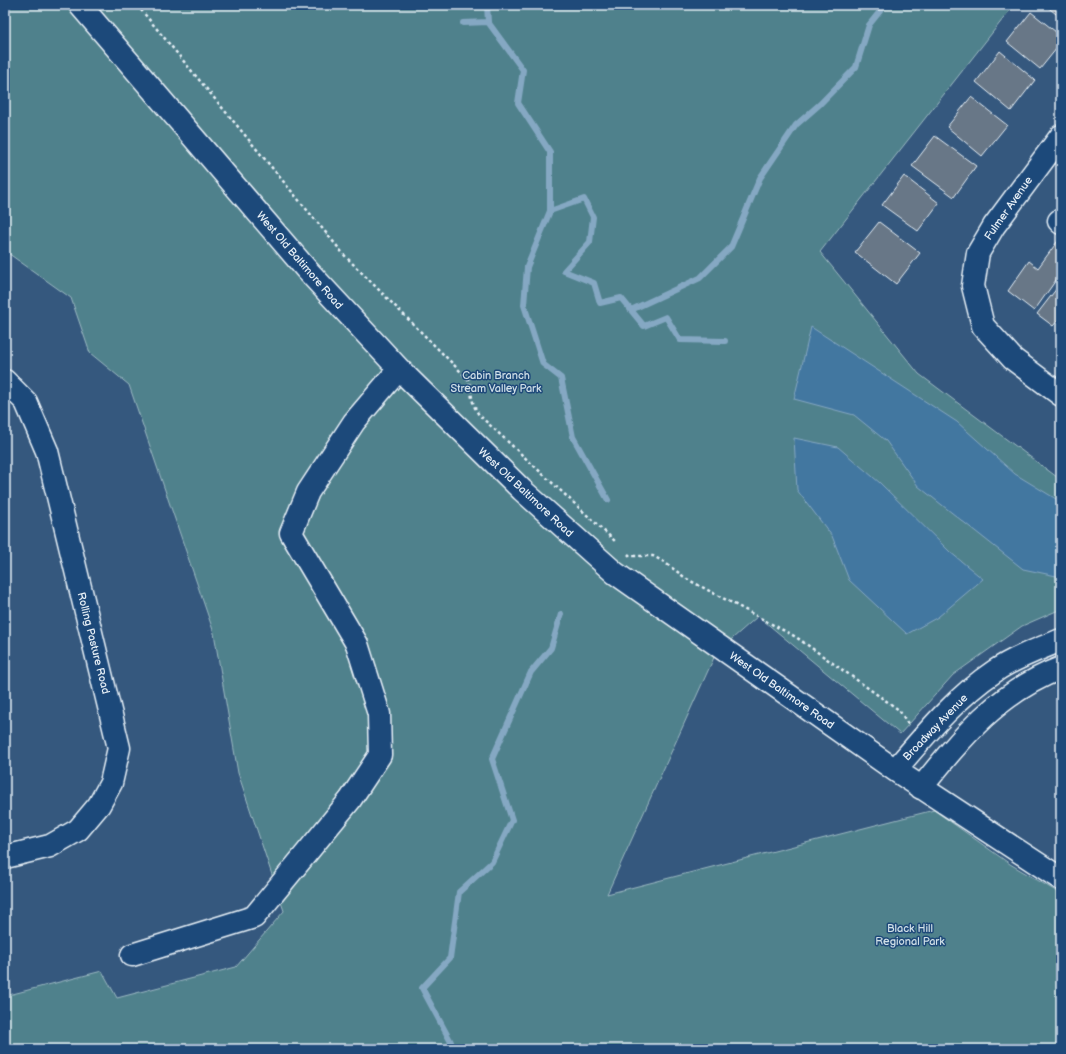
<svg xmlns="http://www.w3.org/2000/svg" width="1066" height="1054" font-family="'Balsamiq Sans',sans-serif">
<rect width="100%" height="100%" fill="#35587e"/>
<filter id="ink" filterUnits="userSpaceOnUse"><feTurbulence type="fractalNoise" baseFrequency=".025" numOctaves="2"/><feDisplacementMap in="SourceGraphic" scale="8" xChannelSelector="R" yChannelSelector="G"/><feConvolveMatrix kernelMatrix="1 2 1 2 8 2 1 2 1" color-interpolation-filters="sRGB"/></filter>
<g filter="url(#ink)">
<path fill="#50818c" stroke="#9cb9c2" d="M5,5H1014L820,252L919,374L1061,480V609L1022,626L953,675L900,734L758,616L716,653L607,894L934,810L1010,864L1061,894V1049H5V996L102,971L117,998L236,967L284,911L238,773L214,633L129,385L90,353L71,298L5,251Z"/>
<path fill="#4377a0" stroke="#85a8c3" d="M811,327L957,422L1015,474L1061,502V577L1023,569L918,486L886,441L854,415L794,399Z
M794,438L838,447L880,483L950,552L983,579L938,617L907,634L849,580L832,536L797,490Z"/>
<g fill="none" stroke-linecap="round" stroke-linejoin="round">
<path stroke="#85a8c3" stroke-width="6" d="M487,5L488,22L523,70L518,103L550,152V211L527,267L524,305L543,364L561,378L573,437L608,500
M463,23L488,22
M550,211L584,199L593,217L590,242L564,271L594,283L600,303L621,298L644,326L666,317L680,340L725,341
M631,310L700,278L731,247L760,178L796,125L820,104L856,67L869,25L885,5
M449,1049L451,1042L422,988L450,958L459,892L492,862L512,820L492,759L531,672L551,648L561,614"/>
</g>
<path fill="#687787" stroke="#e8f1f8" d="M1045,5H1061V18Z
M1031,12L1061,36V43L1040,69L1007,42Z
M1000,51L1035,80L1011,111L976,82Z
M971,97L1007,125L982,156L947,127Z
M935,136L976,166L954,197L912,166Z
M904,176L939,203L918,231L882,205Z
M879,222L920,253L896,284L855,252Z
M1060,238L1061,273L1034,311L1008,291L1029,261L1038,268Z
M1061,283V317L1053,326L1037,314Z"/>
<g fill="none" stroke-linecap="round" stroke-linejoin="round">
<g stroke="#e8f1f8" stroke-width="25">
<path id="minor" d="M80,5L307,270L399,369L522,490L615,573L895,770L1061,879
M1061,136L994,226L978,253L973,286L983,326L1013,359L1061,395
M1059,221L1061,223
M5,381L26,402L47,451L119,748L111,783L99,805L78,830L50,846L5,857
M895,770C925,735 956,697 995,671C1014,658 1039,649 1061,640
M921,788C962,737 998,692 1061,668
M132,955L254,917L350,800L380,755L379,714L357,644L291,533L308,492L354,422L399,369"/>
</g>
<path stroke="#e8f1f8" stroke-width="2.5" stroke-dasharray="3 3" stroke-linecap="butt" d="M137,5L346,257L468,379C473,395 470,401 479,415L616,542
M628,554L630,556H653L664,562L687,579L796,637L899,710L908,724"/>
<use href="#minor" stroke="#1f4a7a" stroke-width="22"/>
</g>
</g>
<g text-anchor="middle" stroke-width="3" stroke-linejoin="round" paint-order="stroke">
<g font-size="11" fill="#e8f1f8" stroke="#1f4a7a">
<text transform="translate(1008 208) rotate(-55)" y="4">Fulmer Avenue</text>
<text transform="translate(300 260) rotate(49)" y="4">West Old Baltimore Road</text>
<text transform="translate(526 492) rotate(43)" y="4">West Old Baltimore Road</text>
<text transform="translate(94 643) rotate(76)" y="4">Rolling Pasture Road</text>
<text transform="translate(782 690) rotate(35)" y="4">West Old Baltimore Road</text>
<text transform="translate(935 727) rotate(-46)" y="4">Broadway Avenue</text>
</g>
<g font-size="11" fill="#d1e0e8" stroke="#1f4a7a">
<text x="496" y="379">Cabin Branch<tspan x="496" dy="13">Stream Valley Park</tspan></text>
<text x="910" y="932">Black Hill<tspan x="910" dy="13">Regional Park</tspan></text>
</g>
</g>
<rect width="1066" height="1054" fill="none" stroke="#1f4a7a" stroke-width="20"/>
<rect x="10" y="10" width="1046" height="1034" fill="none" stroke="#e8f1f8" stroke-width="1.5" filter="url(#ink)"/>
</svg>
